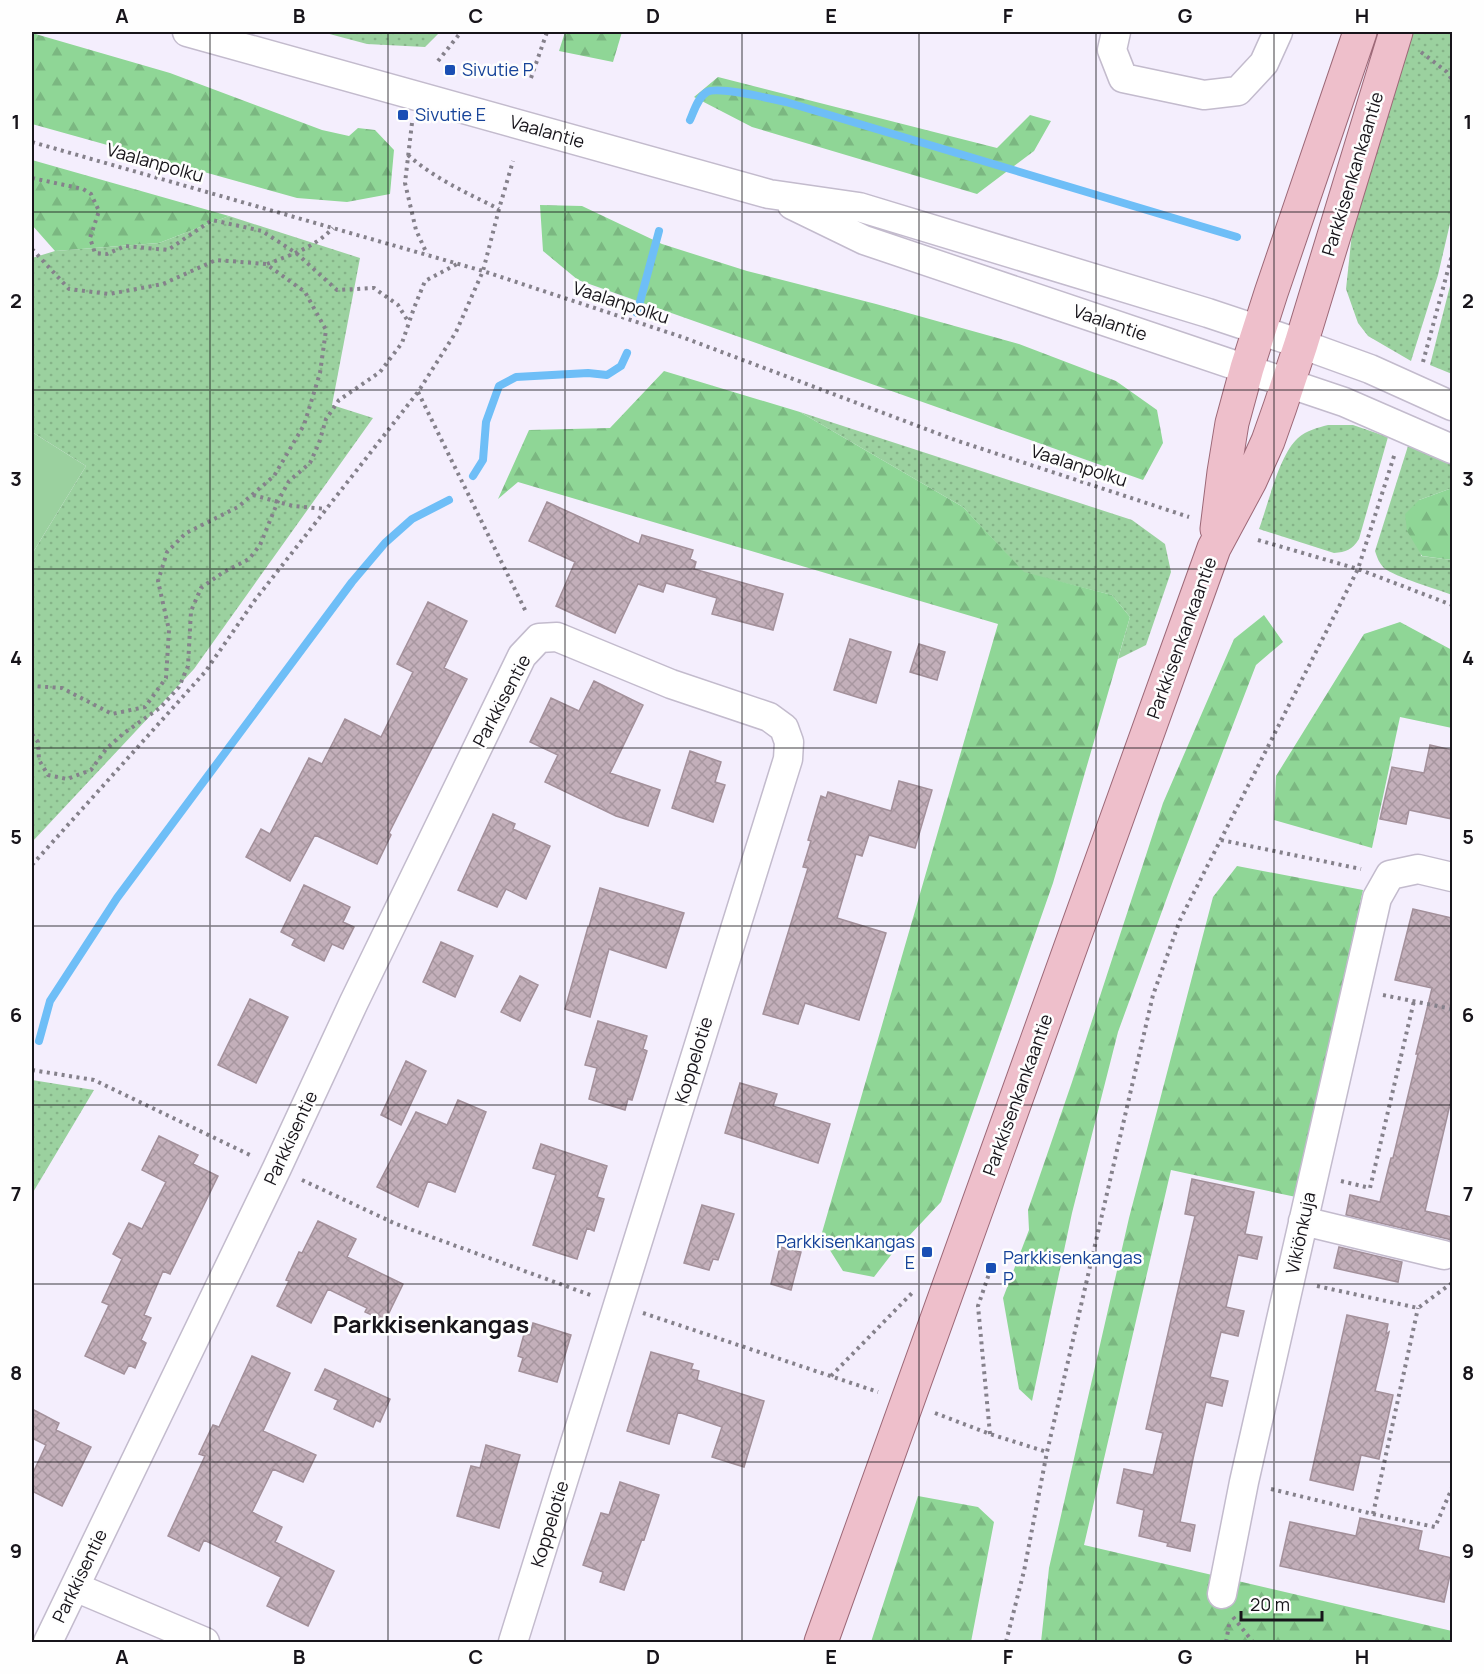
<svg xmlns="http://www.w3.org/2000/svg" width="1484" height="1674" font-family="Manrope,sans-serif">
<defs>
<pattern id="grass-dots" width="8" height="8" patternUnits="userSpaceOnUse" patternTransform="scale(1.5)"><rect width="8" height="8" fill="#9bd19f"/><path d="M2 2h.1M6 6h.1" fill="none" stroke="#85b388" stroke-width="1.8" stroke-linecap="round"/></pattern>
<pattern id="forest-firs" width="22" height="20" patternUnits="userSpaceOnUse" patternTransform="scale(1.5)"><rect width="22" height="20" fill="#8fd696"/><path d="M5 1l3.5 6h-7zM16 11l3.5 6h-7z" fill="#7bb781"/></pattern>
<pattern id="building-cross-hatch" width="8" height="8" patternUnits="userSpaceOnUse" patternTransform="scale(1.5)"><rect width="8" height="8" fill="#c3afba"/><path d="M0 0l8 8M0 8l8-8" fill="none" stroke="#a7969f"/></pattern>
</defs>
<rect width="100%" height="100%" fill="#f4eefd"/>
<path fill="url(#grass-dots)" d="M322,32H440L425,47L367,44Z
M1411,32H1452V215L1438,275L1411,361L1368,336L1358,323L1346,289L1352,233Z
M229,216L360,258L332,405L373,418L194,669L32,842V554L86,466L32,432V258L55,251L159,243Z
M1452,278V374L1430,365Z
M800,412L1132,520L1165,544L1171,572L1146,645L1118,659L1130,617L1112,595L1024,573L963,507Z
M1328,425H1353L1388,437L1359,539C1352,550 1346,552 1334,553L1259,529C1268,505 1279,455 1298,438C1307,430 1317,428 1328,425Z
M1408,446L1452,465V488L1419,500L1421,556L1452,560V595C1437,589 1395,577 1384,568C1379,563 1377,557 1375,551Z
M32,1080L94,1090L32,1194Z"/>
<path fill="url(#forest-firs)" d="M565,32H622L613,62L559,51Z
M32,33L170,73L322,130L349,136L358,128L375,130L394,150L390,194L347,202L297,198L32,124Z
M718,77L997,148L1030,115L1051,121L1034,151L977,194L752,127L694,97Z
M32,160L229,216L159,243L55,251L32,225Z
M540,205L582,206L662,244L747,271L876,304L1019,344L1116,381L1157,410L1163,443L1143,480L578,280L543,251Z
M664,371L800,412L963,507L1024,572L1112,595L1130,617L1053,883L941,1202L891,1255L874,1277L843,1271L821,1236L998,624L518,482L498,499L529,430L610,428Z
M1452,488V560L1422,556L1407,531L1405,514L1419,500Z
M1264,615L1283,642L1256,665L1173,881L1118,1032L1072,1213L1032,1401L1019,1389L1003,1298L1029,1230L1028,1210L1072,1082L1163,803L1234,639Z
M1400,622L1452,650V728L1400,717L1372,848L1274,820L1276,776L1364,634Z
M1237,866L1363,890L1296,1197L1171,1170L1084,1545L1452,1631V1642H1041L1049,1568L1129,1218L1213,897Z
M918,1496L978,1507L994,1522L971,1642H871Z"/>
<path fill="#9bd19f" d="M32,432L86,466L32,554Z"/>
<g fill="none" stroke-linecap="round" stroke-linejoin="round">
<path stroke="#6ebef7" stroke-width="8" d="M690,120C694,111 698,97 707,92C718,86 772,99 786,102L1237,237
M637,313L659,231
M473,476L483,460L486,422L499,386L516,377L588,373L607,375L621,366L627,353
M39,1041L50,1001L117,898L352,582L385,543L412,519L449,500"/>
</g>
<path fill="url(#building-cross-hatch)" stroke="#a3909a" stroke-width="1.5" d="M547,502L639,544L642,535L693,550L690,559L696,562L694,569L783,594L773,630L712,614L717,598L666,583L663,592L638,584L615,633L556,606L575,562L529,541Z
M428,602L467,621L444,668L467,679L389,833L391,835L377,864L315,835L290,881L246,857L261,829L270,834L309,758L322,764L345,719L381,737L413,672L397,664Z
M850,639L891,652L876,703L834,690Z
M919,644L945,652L937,680L910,672Z
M594,681L643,705L610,773L660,790L648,826L616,816L545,782L558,755L530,742L551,698L579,711Z
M1430,745L1452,750V819L1409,810L1406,824L1380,819L1392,767L1424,773Z
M690,751L721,762L715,782L725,785L713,822L672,808Z
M899,781L932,790L915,848L869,835L862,856L856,854L837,918L886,933L859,1020L805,1003L798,1024L763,1014L808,868L803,867L811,841L808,840L821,796L826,798L828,792L891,811Z
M493,814L515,824L513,829L550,846L526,899L506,889L497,907L458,890Z
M304,885L350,907L343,922L354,927L343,949L332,944L324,961L292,945L295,939L281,932Z
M600,888L684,913L666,968L609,949L590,1017L565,1009L588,927H589Z
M1413,909L1452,918V1096L1425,1211L1452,1217V1241L1448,1239L1346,1215L1350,1195L1380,1202L1391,1158H1393L1418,1054H1416L1432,988L1395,980Z
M441,942L473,956L455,997L423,982Z
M520,976L538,985L520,1021L501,1012Z
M250,999L288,1017L256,1083L218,1065Z
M598,1021L647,1036L643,1049L647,1051L632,1100L628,1099L625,1110L589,1099L597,1068L585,1065Z
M406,1061L426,1071L401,1125L381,1115Z
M740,1083L777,1094L773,1106L830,1124L818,1163L725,1133Z
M458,1100L486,1112L455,1192L428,1181L418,1207L377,1187L416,1112L447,1125Z
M159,1136L198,1155L193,1164L218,1176L170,1274L163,1271L144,1315L151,1318L141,1340L146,1343L135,1368L129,1365L124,1374L85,1356L109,1305L102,1302L122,1259L113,1254L129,1223L142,1229L166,1182L142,1170Z
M541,1144L607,1166L597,1197L604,1199L594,1231L587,1228L577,1259L533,1245L556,1175L533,1168Z
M1192,1179L1254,1192L1245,1234L1262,1237L1257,1259L1238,1255L1226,1307L1244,1311L1238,1336L1221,1332L1210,1377L1228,1381L1222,1406L1206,1402L1194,1454L1180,1522L1195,1525L1190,1551L1167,1546L1168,1543L1139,1536L1144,1510L1117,1503L1124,1469L1153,1475L1163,1433L1146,1429L1195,1216L1185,1214Z
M702,1205L734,1214L718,1260L713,1259L709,1270L684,1263Z
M318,1221L356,1239L347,1257L403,1284L385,1321L365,1312L367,1308L328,1289L311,1323L277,1306L289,1281L286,1280L299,1252L302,1253Z
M780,1247L801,1252L791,1290L771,1284Z
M1339,1247L1402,1262L1398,1282L1334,1268Z
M1347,1315L1388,1324L1386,1334L1389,1332L1375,1391L1393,1395L1379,1459L1361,1455L1353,1490L1310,1480Z
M533,1323L571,1335L557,1382L519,1371L523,1358L518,1356L524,1334L530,1335Z
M651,1352L693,1364L691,1369L699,1371L697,1380L764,1401L744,1467L712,1457L722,1427L678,1412L669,1444L627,1431Z
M252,1356L290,1373L263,1431L316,1455L303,1482L273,1469L252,1512L282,1527L275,1542L334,1571L308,1626L267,1606L281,1577L204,1540L199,1551L168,1536L205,1456L199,1454L213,1425L219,1427Z
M325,1369L390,1399L380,1422L376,1420L373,1427L334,1409L338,1400L315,1390Z
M32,1409L59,1423L56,1430L91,1447L62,1506L32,1491V1475L46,1445L32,1438Z
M486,1445L520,1455L499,1528L457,1516L471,1466L480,1468Z
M620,1482L659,1495L644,1540L642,1539L624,1590L600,1582L603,1572L583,1565L601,1513L609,1515Z
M1360,1518L1422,1531L1418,1550L1452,1558V1566L1444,1602L1280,1566L1290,1522L1356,1536Z"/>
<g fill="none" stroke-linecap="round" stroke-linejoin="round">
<g stroke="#c3bbcd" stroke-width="31">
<path id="minor" d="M187,32L769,194L859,207L1208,313L1301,344L1370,369L1452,406
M1116,32L1112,50L1123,78L1204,95L1238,91L1264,63L1278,32
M792,205L864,240L1344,402L1452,449
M1303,1221L1444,1255
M75,1587L205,1642
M1222,1594L1244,1482L1377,898L1390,875L1418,869L1452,877
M48,1642L277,1168L354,1002L522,656L539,638L557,637L671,684L769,717L784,728L789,742L788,759L513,1642"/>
</g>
<g stroke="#9c6877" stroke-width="35">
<path id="major" d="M1217,529L1224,472L1232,423L1247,368L1271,293L1360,32
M821,1642L1214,548L1250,481L1268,441L1280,407L1301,344L1396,32"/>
</g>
<path stroke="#85818b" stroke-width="4" stroke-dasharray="3 4.5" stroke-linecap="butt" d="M1421,52L1447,72L1452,80
M438,61L461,32
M531,78L547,32
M412,123L405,183L416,230L427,254
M32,142L483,271L682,337L955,440L1189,517
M408,155C435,179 467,193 499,209
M32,178L83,189L91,194L99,211L90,238L95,253L107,254L125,246L168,250L212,220L262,231L296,253L337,290L374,288L398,305L409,323
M32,249L69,289L109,294L163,284L216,260L266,264L305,292L326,330L320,373L304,425L274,476L238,507L186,533L167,552L158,581L169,630L166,678L145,707L112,714L62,688L32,686
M267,264C291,255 315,247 333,228
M1423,362L1452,255
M418,392L527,614
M253,495L293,506L326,509
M1258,540L1358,569L1452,605
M32,734L38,742L39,760L48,775L67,779L91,770L106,749L124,733L161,707L179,687L188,666L191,611L201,588L222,573L249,559L260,545L278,501L289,481L310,463L319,443L326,419L339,400L380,372L402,343L414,308L425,281L457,264
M1221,840L1361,869
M32,865L205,672L255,600L418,392L456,332L483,271L499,209L513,161
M1383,995L1452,1009
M32,1070L94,1080L252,1156
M302,1180L396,1224L593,1296
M1341,1181L1370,1188L1414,1001
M1317,1286L1418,1308L1452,1283
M643,1313L878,1392
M831,1376L912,1293
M935,1413L990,1434L1047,1452
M990,1434L978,1306L991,1268
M1271,1489L1373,1514L1435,1527L1452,1488
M1373,1514L1418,1308
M1233,1617L1253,1642
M1006,1642L1024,1571L1047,1452L1153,995L1180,920L1358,569L1395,453
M1226,1642L1230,1620"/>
<use href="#minor" stroke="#fff" stroke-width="28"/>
<use href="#major" stroke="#eebfcb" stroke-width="33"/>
</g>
<path fill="none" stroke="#17141a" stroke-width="1.5" stroke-opacity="0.55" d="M210,32V1642M388,32V1642M565,32V1642M742,32V1642M919,32V1642M1096,32V1642M1274,32V1642M32,212H1452M32,390H1452M32,569H1452M32,748H1452M32,926H1452M32,1105H1452M32,1284H1452M32,1462H1452"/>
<g fill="#1a4fb4" stroke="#fefefe" stroke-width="2">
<rect x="444" y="64" width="12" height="12" rx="3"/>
<rect x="397" y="109" width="12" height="12" rx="3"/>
<rect x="921" y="1246" width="12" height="12" rx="3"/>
<rect x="985" y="1262" width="12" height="12" rx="3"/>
</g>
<g text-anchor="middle" stroke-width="5" stroke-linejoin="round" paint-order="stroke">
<g font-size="18" fill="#164399" stroke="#fefefe" text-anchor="start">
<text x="462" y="76">Sivutie P</text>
<text x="415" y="121">Sivutie E</text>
<text x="915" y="1248" text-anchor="end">Parkkisenkangas<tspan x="915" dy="21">E</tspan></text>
<text x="1003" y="1264">Parkkisenkangas<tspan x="1003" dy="21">P</tspan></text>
</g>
<g font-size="18" fill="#17141a" stroke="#fefefe">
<text transform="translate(547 132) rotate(16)" y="6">Vaalantie</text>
<text transform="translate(155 163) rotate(16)" y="6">Vaalanpolku</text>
<text transform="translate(1353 174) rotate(-73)" y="6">Parkkisenkankaantie</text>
<text transform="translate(621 303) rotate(18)" y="6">Vaalanpolku</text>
<text transform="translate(1110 323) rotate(19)" y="6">Vaalantie</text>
<text transform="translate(1079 466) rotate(18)" y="6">Vaalanpolku</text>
<text transform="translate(1182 638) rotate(-70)" y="6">Parkkisenkankaantie</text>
<text transform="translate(502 701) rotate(-62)" y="6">Parkkisentie</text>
<text transform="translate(694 1060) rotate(-73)" y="6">Koppelotie</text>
<text transform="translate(1018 1095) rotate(-70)" y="6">Parkkisenkankaantie</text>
<text transform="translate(291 1138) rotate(-65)" y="6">Parkkisentie</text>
<text transform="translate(1301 1233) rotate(-78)" y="6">Vikiönkuja</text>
<text transform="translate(550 1524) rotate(-73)" y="6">Koppelotie</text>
<text transform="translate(80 1576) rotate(-64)" y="6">Parkkisentie</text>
</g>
<g font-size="24" font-weight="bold" fill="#17141a" stroke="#fefefe">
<text x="431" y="1333">Parkkisenkangas</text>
</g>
</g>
<rect width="1484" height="1674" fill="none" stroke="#fefefe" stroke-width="66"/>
<path d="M1241 1611v9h81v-9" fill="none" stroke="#17141a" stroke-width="3"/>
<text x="1250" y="1611" font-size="18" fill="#17141a" stroke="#fefefe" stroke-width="4.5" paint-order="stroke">20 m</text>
<rect x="33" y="33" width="1418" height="1608" fill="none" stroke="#17141a" stroke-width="2"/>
<g font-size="20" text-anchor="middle" font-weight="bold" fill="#17141a">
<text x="122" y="23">A</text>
<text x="299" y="23">B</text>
<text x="476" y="23">C</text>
<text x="653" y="23">D</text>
<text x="831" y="23">E</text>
<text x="1008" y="23">F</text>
<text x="1185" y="23">G</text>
<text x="1362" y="23">H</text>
<text x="16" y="129">1</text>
<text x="1468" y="129">1</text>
<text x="16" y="308">2</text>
<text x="1468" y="308">2</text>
<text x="16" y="486">3</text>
<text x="1468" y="486">3</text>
<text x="16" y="665">4</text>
<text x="1468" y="665">4</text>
<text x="16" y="844">5</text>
<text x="1468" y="844">5</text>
<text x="16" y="1022">6</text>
<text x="1468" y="1022">6</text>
<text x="16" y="1201">7</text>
<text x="1468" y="1201">7</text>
<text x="16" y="1380">8</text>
<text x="1468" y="1380">8</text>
<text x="16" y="1558">9</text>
<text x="1468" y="1558">9</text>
<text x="122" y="1664">A</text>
<text x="299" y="1664">B</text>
<text x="476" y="1664">C</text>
<text x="653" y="1664">D</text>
<text x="831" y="1664">E</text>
<text x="1008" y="1664">F</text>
<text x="1185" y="1664">G</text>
<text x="1362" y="1664">H</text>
</g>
</svg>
